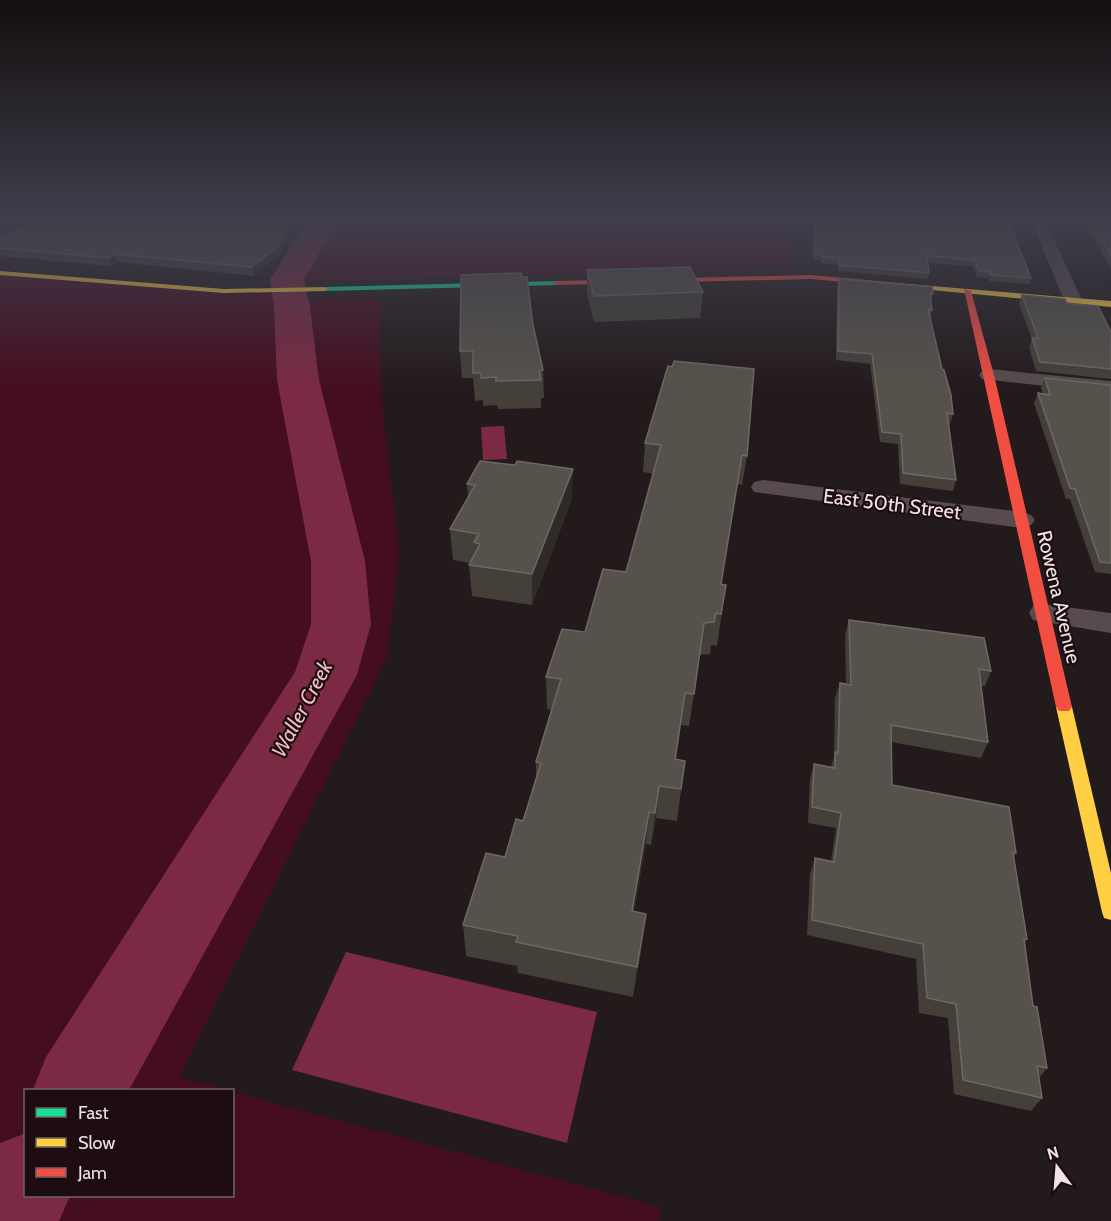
<svg xmlns="http://www.w3.org/2000/svg" width="1111" height="1221" font-family="Cabin,sans-serif">
<rect width="100%" height="100%" fill="#231a1c"/>
<path fill="#450d20" d="M313,220H799L791,267L276,282Z
M0,273L196,289H314L302,299L372,298L382,307L379,342L383,414L399,552L387,658L179,1077L229,1090H26V1196H232L233,1092L661,1207L659,1221H0Z"/>
<path fill="#7c2943" d="M504,426L507,459L483,460L481,427Z
M346,952L597,1012L567,1143L292,1070Z"/>
<g fill="none" stroke-linecap="round" stroke-linejoin="round">
<path fill="#7c2943" fill-rule="evenodd" d="M308,220H338L304,280L310,307L319,380L365,561L371,624L357,675L129,1090H33L46,1057L295,672L311,624V561L277,380L274,307L270,280Z
M26,1133V1196H70L59,1221H0V1143Z"/>
<path fill="#574b4e" fill-rule="evenodd" d="M225,220H241L228,232H218L215,229Z
M1031,220H1045L1082,300L1079,304H1067L1064,300Z
M989,369L1111,381V393L982,379L979,375L982,371Z
M763,480L1022,512L1031,515L1035,520L1031,525L1022,528L754,492L751,487L754,482Z
M1043,604L1111,613V633L1033,620L1029,613L1033,606Z"/>
<path fill="#16e098" fill-rule="evenodd" d="M557,281H560V285L324,291L320,289L324,287Z"/>
<path fill="#ffcf43" fill-rule="evenodd" d="M0,271L224,289L324,287L328,289L324,291L224,293L0,275Z
M897,283L1111,301V307L900,287L896,285Z
M1064,701L1069,703L1072,707L1111,873V920L1104,918L1102,912L1056,707L1059,703Z"/>
<path fill="#f24e42" fill-rule="evenodd" d="M811,275L900,283L904,285L900,287L811,279L557,285L553,283L557,281Z
M964,289L971,291L994,375L1072,707L1069,711H1059L1056,707Z"/>
</g>
<path fill="#444039" d="M222,220L216,225L280,254L254,276L118,262L112,266L0,256V238Z
M814,220H1008L1031,278L1029,284L989,281L988,278L977,277L973,266L928,263L929,273L928,279L838,271V265L821,263V260H813L815,220Z
M1082,220H1111V268Z
M587,270L703,292L700,318L594,322L587,294Z
M839,279L933,294L931,301L932,310L930,317L953,414L950,424L948,423L956,480L953,491L900,484L898,444L880,442L870,364L836,360L837,288Z
M1022,295L1067,303L1111,332V379L1036,371L1029,347L1032,339L1019,304Z
M533,325L543,370L544,398H541V408L498,409L497,405L483,406V400L475,401L473,378H462L460,351Z
M1045,378L1111,385V574L1095,572L1070,499H1066L1034,403L1038,393L1043,394L1041,388Z
M645,443L747,456L742,485L737,484L721,585H726L717,646L711,645L710,654L700,655L689,726L681,725L676,760L685,761L677,821L656,818L651,845L646,844L634,912L642,945L633,997L518,973L517,966L466,956L463,925L505,857L523,821L536,777V762L552,710L547,709L546,677L585,632L626,572L654,474L643,472Z
M467,484L572,499L532,605L472,596L469,565L470,563L453,560L450,529L468,497Z
M849,620L991,671L985,686H981L988,742L981,758L891,742L892,785L1016,853L1014,857L1027,939L1025,943L1033,1006L1047,1068L1039,1078L1042,1098L1031,1111L954,1094L948,1018L919,1013L916,959L807,935L810,874L815,858L831,862L836,828L808,823L810,779L814,764L831,767L834,757L835,698L840,683L846,684L845,635Z"/>
<path fill="#2f2a26" d="M6,220H24L0,232V223Z
M212,220H222L213,227Z
M293,220H299L280,254L254,276L252,267Z
M115,254L118,262L112,266L109,258Z
M573,469L572,499L532,605V574Z
M659,786L656,818L651,845L655,813Z
M649,812L646,844L629,942L632,911Z
M646,914L642,945L633,997L637,967Z"/>
<path fill="#56524b" stroke="#6e6864" stroke-width="1.5" d="M41,220H212L215,225L228,226L234,220H293L278,246L252,267L115,254L109,258L0,248V238Z
M816,220H1008L1031,278L991,275L990,272L979,271L975,260L927,256L929,273L839,265V258L822,257V254H814Z
M1089,220H1111V256Z
M690,267L703,292L594,296L587,270Z
M521,273L522,277H527L533,325L543,370L539,371L541,380L496,381V377L481,378V373H473V351H460L461,275Z
M839,279L932,287L933,294H930L932,310L928,309L942,369L944,370L951,395L953,414L947,413L956,480L903,473L901,434L882,432L872,354L838,351Z
M1022,295L1065,299L1067,303L1098,306L1111,332V369L1040,362L1032,338H1038Z
M674,361L754,369L747,456L742,455L721,584L726,585L721,614L716,613L714,622L704,623L694,694L685,693L675,759L685,761L681,789L659,786L655,813L649,812L632,911L646,914L637,967L516,942L518,936L463,925L486,853L505,857L516,819L523,821L541,763L536,762L561,679L546,677L562,629L585,632L603,569L626,572L661,445L645,443L668,366L672,367Z
M1045,378L1111,385V563L1100,562L1075,489L1070,488L1038,393L1050,395Z
M480,461L515,465L517,461L573,469L532,574L469,565L480,544L474,542L479,534L450,529L475,485L467,484Z
M849,620L984,638L991,671L979,669L988,742L891,725L892,785L1009,807L1016,853H1013L1027,939H1024L1033,1006L1037,1007L1047,1068L1037,1066L1042,1098L963,1080L956,1004L927,998L923,944L812,920L815,858L834,862L841,813L812,807L814,764L835,768V752L838,753L840,683L851,685Z"/>
<linearGradient id="sky" x2="0" y2="1"><stop stop-color="#130e0f"/><stop offset="0.56" stop-color="#3f3e4b"/><stop offset="1" stop-color="#3f3e4b" stop-opacity="0"/></linearGradient>
<rect width="1111" height="391" fill="url(#sky)"/>
<g text-anchor="middle" stroke-width="4.5" stroke-linejoin="round" paint-order="stroke">
<g font-size="20" fill="#f0e3e5" stroke="#1d0d11">
<text transform="translate(892 504) rotate(7)" y="7">East 50th Street</text>
<text transform="translate(1059 597) rotate(77)" y="7">Rowena Avenue</text>
</g>
<g font-size="21" font-style="italic" fill="#f2bdc8" stroke="#1d0d11">
<text transform="translate(302 709) rotate(-62)" y="7">Waller Creek</text>
</g>
</g>
<rect x="24" y="1089" width="210" height="108" fill="#1d0d11" stroke="#716366" stroke-width="1.5"/>
<rect x="36" y="1108" width="30" height="9" fill="#16e098" stroke="#716366" stroke-width="1.5"/>
<text x="78" y="1119" font-size="18" fill="#f0e3e5">Fast</text>
<rect x="36" y="1138" width="30" height="9" fill="#ffcf43" stroke="#716366" stroke-width="1.5"/>
<text x="78" y="1149" font-size="18" fill="#f0e3e5">Slow</text>
<rect x="36" y="1168" width="30" height="9" fill="#f24e42" stroke="#716366" stroke-width="1.5"/>
<text x="78" y="1179" font-size="18" fill="#f0e3e5">Jam</text>
<g transform="translate(1057 1167) rotate(344)" stroke="#1d0d11" stroke-width="4.5" paint-order="stroke">
<path d="M0-4.5L10 22L0 15L-10 22Z" fill="#f0e3e5"/>
<text y="-9" font-size="16" font-weight="bold" text-anchor="middle" fill="#f0e3e5">N</text>
</g>
</svg>
